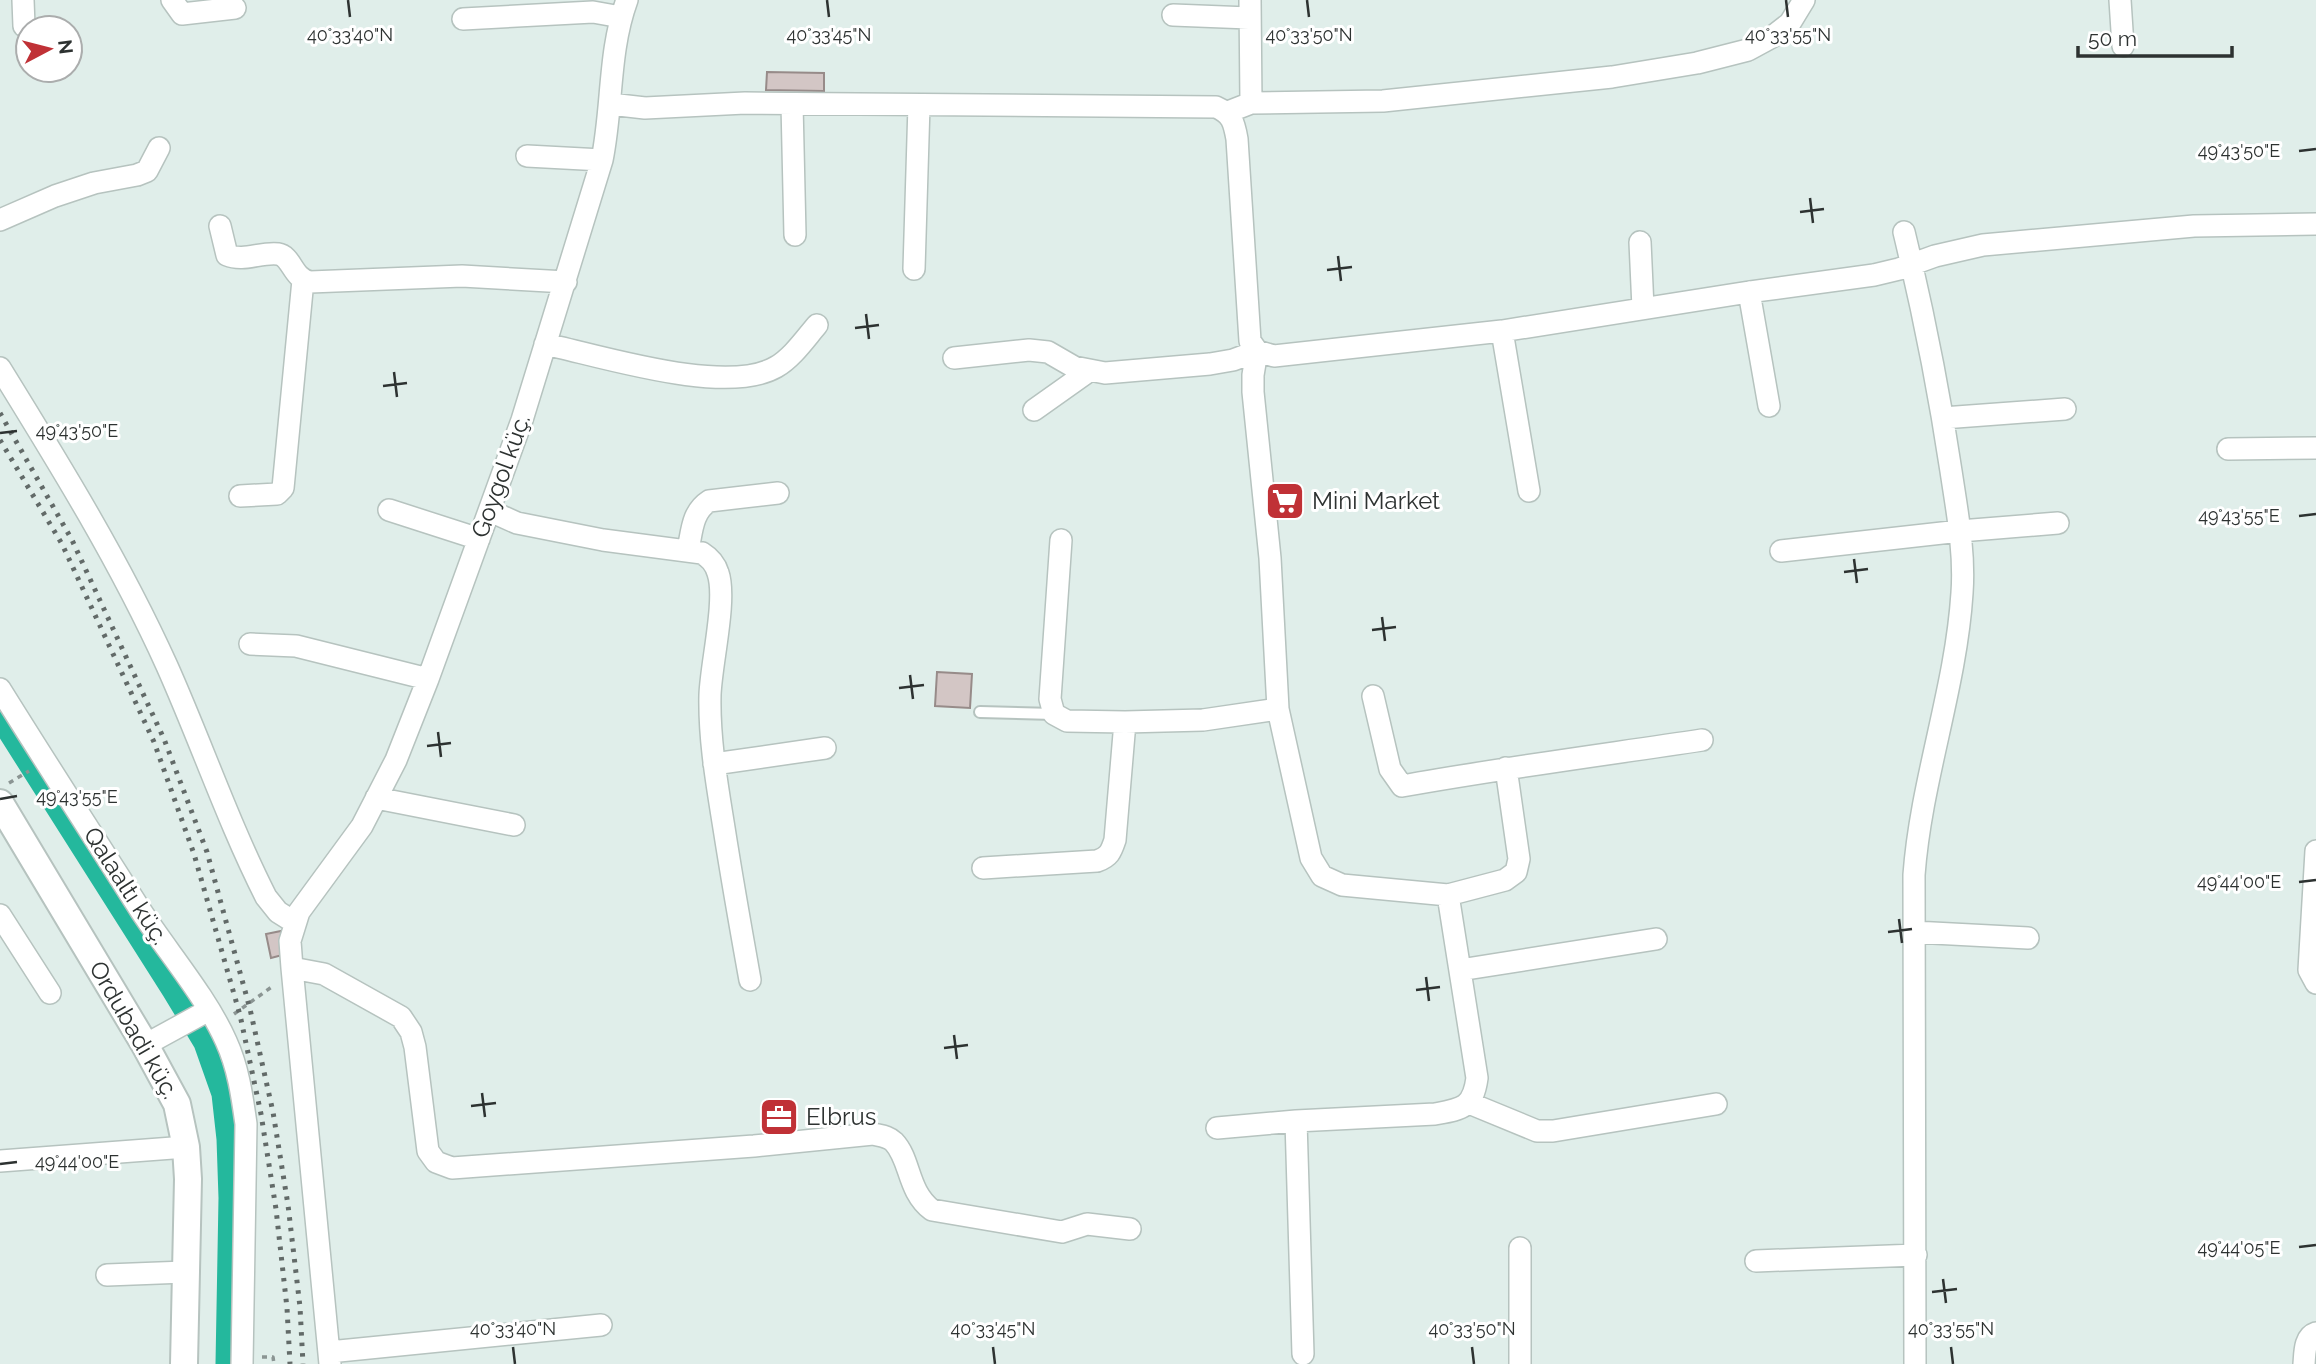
<svg xmlns="http://www.w3.org/2000/svg" width="2316" height="1364" font-family="Raleway,sans-serif">
<rect width="100%" height="100%" fill="#e0eeea"/>
<g fill="none" stroke-linecap="round" stroke-linejoin="round">
<path stroke="#24b89d" stroke-width="21" d="M0,719L172,990L204,1043L222,1094L227,1139L229,1198L226,1364"/>
</g>
<path fill="#d3c6c5" stroke="#978b89" stroke-width="2" d="M767,72L824,73V91L766,90Z
M937,672L972,674L970,708L935,706Z
M281,931L286,954L271,958L266,934Z"/>
<g fill="none" stroke-linecap="round" stroke-linejoin="round">
<g stroke="#b6c3bf" stroke-width="14">
<path id="service" d="M980,712L1054,714"/>
</g>
<g stroke="#b6c3bf" stroke-width="24">
<path id="minor" d="M23,0L24,26
M172,0L182,14L235,8
M1250,0L1251,103
M2120,0L2123,46
M1173,15L1249,18
M463,19L593,12L621,17
M610,104L645,108L745,103L1216,107C1232,114 1234,122 1237,139L1250,341L1257,351L1274,356L1502,331L1749,292L1874,275L1899,269L1935,256L1983,245L2194,226L2316,224
M792,104L795,235
M1228,112L1251,103L1383,101L1612,77L1697,63L1748,50L1772,37L1790,23L1804,0
M527,156L602,160
M0,220L55,196L94,183L137,175L147,171L159,148
M220,226L227,255C244,262 260,252 278,254C292,256 292,278 310,282L462,276L566,282
M1904,232C1923,311 1939,391 1951,471C1957,511 1965,552 1962,593C1956,688 1921,780 1914,875L1915,1364
M1640,242L1643,308
M914,269L919,105
M1749,292L1769,406
M1502,331L1529,491
M545,344C601,356 726,396 776,367C792,358 805,339 817,325
M954,358L1029,350L1048,352L1074,367L1105,373L1210,364L1233,360L1257,351L1253,375V392L1270,558L1278,709L1311,858L1322,876L1342,885L1448,895L1477,1078C1473,1108 1462,1109 1435,1114L1296,1121L1217,1128
M0,368C60,465 120,562 167,666C201,742 228,822 266,897L278,912L294,922
M1034,410L1089,371
M1943,418L2065,409
M2228,449L2316,448
M240,496L277,494L283,488L303,280
M389,510L479,539
M490,511L517,523L603,540L702,553C710,558 715,563 718,573C727,599 711,664 710,695C709,740 717,784 724,828C732,879 741,930 750,980
M1061,540L1050,699L1054,714L1067,721L1125,722
M688,550C692,531 692,512 709,501L778,493
M1781,551L1960,531L2058,523
M250,644L296,646L428,679
M0,689C46,763 94,837 141,911C167,951 207,998 226,1041C238,1067 242,1095 246,1124L242,1364
M1373,696L1390,769L1402,786C1502,768 1602,755 1702,740
M714,764L825,748
M376,798L514,825
M2316,851L2309,970L2316,983
M983,868L1097,861C1109,857 1111,852 1115,840L1125,722L1203,720L1278,709
M1448,895L1505,880L1516,872L1519,859L1506,768
M0,915L50,993
M1914,932L2028,938
M292,968L324,974L401,1017L411,1032L415,1047L428,1151L436,1162L452,1168L754,1146L873,1134C881,1136 888,1136 894,1142C911,1160 907,1191 932,1210L1062,1232L1087,1224L1130,1229
M1460,970L1656,939
M145,1045L209,1010
M1469,1103L1537,1131H1553L1716,1104
M1296,1121L1303,1354
M0,1161L186,1147
M1520,1248V1364
M1756,1261L1916,1255
M107,1275L185,1272
M329,1352L601,1325
M330,1364L292,968L290,941L299,912L362,826L396,760L428,679L522,420L602,160C613,106 608,52 627,0
M2304,1364C2305,1353 2304,1337 2316,1333"/>
</g>
<g stroke="#b6c3bf" stroke-width="30">
<path id="tertiary" d="M0,803L145,1045L177,1104L186,1147L188,1179L184,1364"/>
</g>
<path stroke="#8b9593" stroke-width="3.5" stroke-dasharray="5 5" stroke-linecap="butt" d="M9,783L29,771
M234,1014L273,986
M262,1357H273L274,1364"/>
<use href="#service" stroke="#fff" stroke-width="10"/>
<use href="#minor" stroke="#fff" stroke-width="21"/>
<use href="#tertiary" stroke="#fff" stroke-width="26"/>
<path stroke="#626a68" stroke-width="5" stroke-dasharray="3.5 7" stroke-linecap="butt" d="M0,413L72,540L164,739L207,852L250,1009L273,1112L288,1205L300,1307L303,1364
M0,440L62,544L154,742L194,854L240,1015L261,1114L276,1209L287,1308L290,1364"/>
</g>
<path fill="none" stroke="#2d3231" stroke-width="2.5" d="M348,0L350,17M827,0L829,17M1307,0L1309,17M1786,0L1788,17M2299,151L2316,149M1810,198L1813,223M1800,212L1824,209M1338,256L1341,281M1327,270L1352,267M866,314L869,339M855,328L879,325M394,372L397,397M383,386L407,383M0,433L17,431M2299,516L2316,514M1854,559L1857,583M1844,572L1868,569M1382,617L1385,641M1372,630L1396,627M910,675L913,699M899,688L924,685M438,732L441,757M427,746L451,743M0,799L17,796M2299,882L2316,880M1899,919L1902,943M1888,932L1912,929M1426,977L1429,1001M1416,990L1440,987M954,1035L957,1059M944,1048L968,1045M482,1093L485,1117M471,1106L496,1103M0,1164L17,1162M2299,1247L2316,1245M1943,1279L1946,1303M1932,1292L1957,1289M513,1347L515,1364M993,1347L995,1364M1472,1347L1474,1364M1951,1347L1953,1364"/>
<defs>
<g id="supermarket-square" transform="scale(2.0125)"><rect x="-9" y="-9" width="18" height="18" rx="4" fill="#c03136" stroke="#fff"/><path d="M-6-5.5h2.5l.6 2H6L4.5 2H-2.5L-4.4-4H-6ZM-1.5 3.2a1.3 1.3 0 1 0 .1 0ZM3 3.2a1.3 1.3 0 1 0 .1 0Z" fill="#fff"/></g>
<g id="office-square" transform="scale(2.0125)"><rect x="-9" y="-9" width="18" height="18" rx="4" fill="#c03136" stroke="#fff"/><path d="M-6-3h4V-5.5h4V-3h4V5H-6ZM-1-4.5V-3h2v-1.5ZM-6 0V1H6V0Z" fill="#fff"/></g>
</defs>
<g fill-rule="evenodd">
<use href="#supermarket-square" x="1285" y="501"/>
<use href="#office-square" x="779" y="1117"/>
</g>
<g text-anchor="middle" stroke-width="6" stroke-linejoin="round" paint-order="stroke">
<g font-size="24" fill="#2d3231" stroke="#fff">
<text transform="translate(501 476) rotate(-70)" y="8">Goygol küç.</text>
<text transform="translate(126 886) rotate(57)" y="8">Qalaaltı küç.</text>
<text transform="translate(134 1030) rotate(60)" y="8">Ordubadi küç.</text>
</g>
<g font-size="24" fill="#2d3231" stroke="#fff" text-anchor="start">
<text x="1312" y="509">Mini Market</text>
<text x="806" y="1125">Elbrus</text>
</g>
</g>
<g font-size="18" text-anchor="middle" fill="#2d3231" stroke="#fff" stroke-width="6" stroke-linejoin="round" paint-order="stroke">
<text x="350" y="41">40°33'40"N</text>
<text x="829" y="41">40°33'45"N</text>
<text x="1309" y="41">40°33'50"N</text>
<text x="1788" y="41">40°33'55"N</text>
<text x="2239" y="157">49°43'50"E</text>
<text x="77" y="437">49°43'50"E</text>
<text x="2239" y="522">49°43'55"E</text>
<text x="77" y="803">49°43'55"E</text>
<text x="2239" y="888">49°44'00"E</text>
<text x="77" y="1168">49°44'00"E</text>
<text x="2239" y="1254">49°44'05"E</text>
<text x="513" y="1335">40°33'40"N</text>
<text x="993" y="1335">40°33'45"N</text>
<text x="1472" y="1335">40°33'50"N</text>
<text x="1951" y="1335">40°33'55"N</text>
</g>
<g transform="translate(49 49) rotate(83)"><circle r="33" fill="#ffffff" stroke="#abadad" stroke-width="2"/>
<path d="M0-5L12 26L0 18L-12 26Z" fill="#c03136"/>
<text y="-10" font-size="19" font-weight="bold" text-anchor="middle" fill="#2d3231">N</text>
</g>
<path d="M2078 46v10h154v-10" fill="none" stroke="#2d3231" stroke-width="3.5"/>
<text x="2088" y="46" font-size="21" fill="#2d3231" stroke="#ffffff" stroke-width="5" paint-order="stroke">50 m</text>
</svg>
